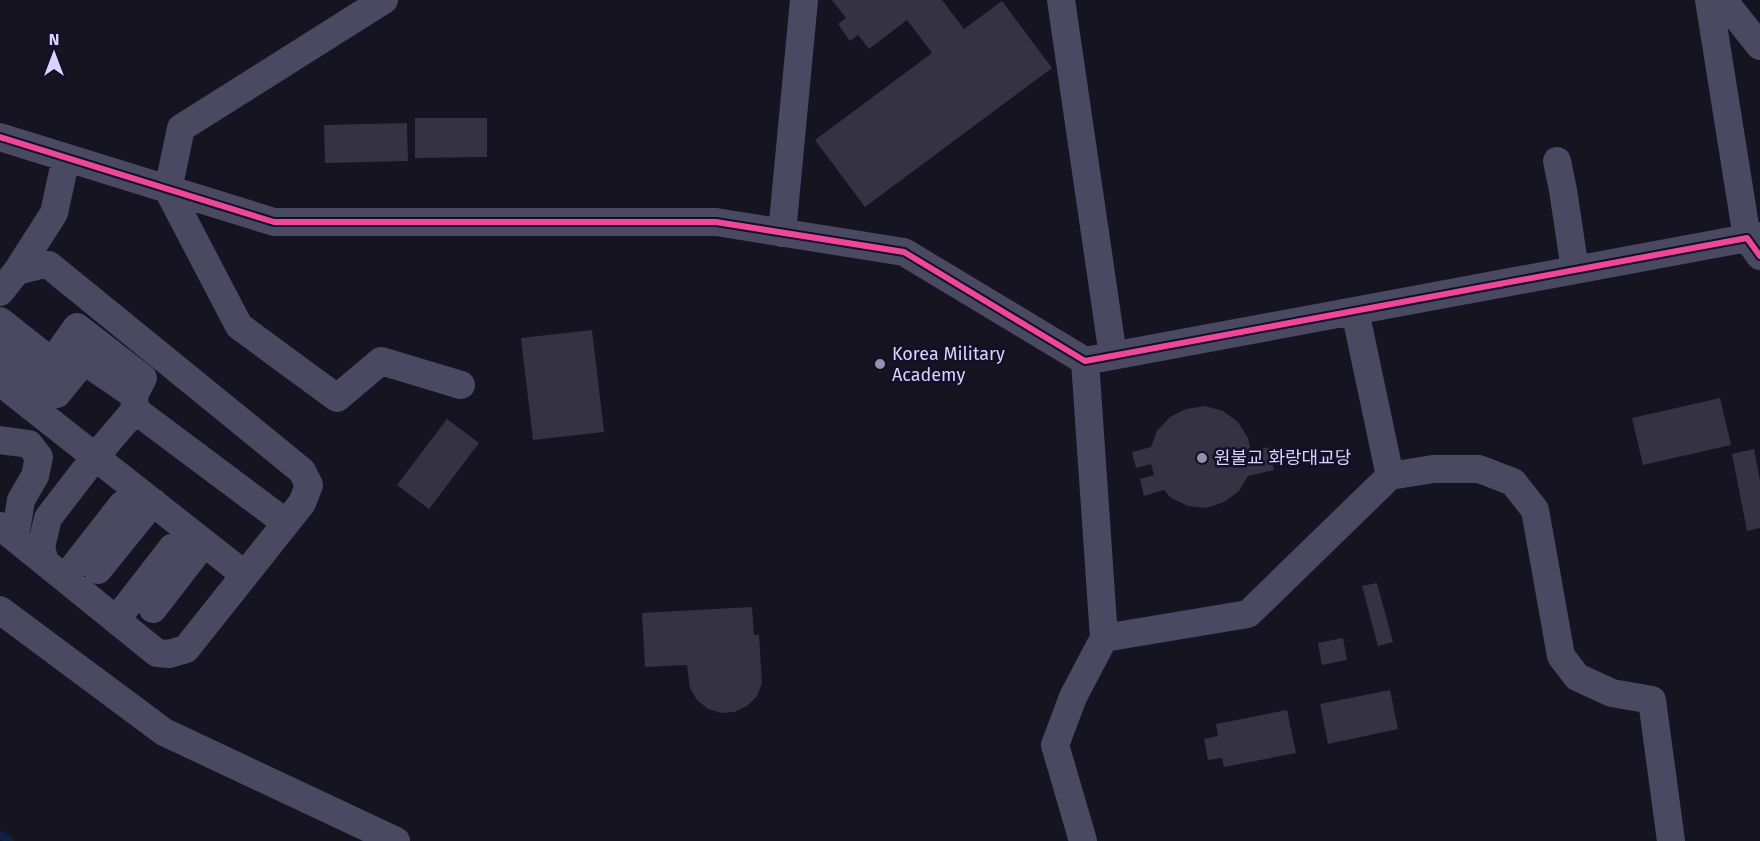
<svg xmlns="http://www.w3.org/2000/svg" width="1760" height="841" font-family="'Fira Sans','Noto Sans KR',sans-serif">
<rect width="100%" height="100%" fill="#161421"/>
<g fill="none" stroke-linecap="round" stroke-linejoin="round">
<path stroke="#0d2144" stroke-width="8" d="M0,835L10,841"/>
</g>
<path fill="#343243" d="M832,0H942L964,29L1002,1L1052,68L865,207L815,140L932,53L907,20L869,49L858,35L850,41L838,24L846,18Z
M415,118H487V157L415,158Z
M407,123L408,161L325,163L324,125Z
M592,330L604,432L533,440L521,338Z
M1720,398L1731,445L1643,465L1632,418Z
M1205,406L1223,411L1238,422L1248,438L1251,452L1268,447L1274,470L1248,476L1239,491L1224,502L1206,508L1188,506L1171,498L1164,490L1144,496L1140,479L1154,475L1151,464L1136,468L1132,452L1151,447L1157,431L1170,417L1186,409Z
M447,419L479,443L429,509L397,485Z
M1754,449L1760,480V528L1747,531L1732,454Z
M1377,583L1393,642L1378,646L1362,586Z
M752,607L754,635H759L762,683L757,696L747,706L734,712L721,713L708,709L697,700L690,688L687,665L645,667L642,613Z
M1343,638L1347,660L1322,665L1318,643Z
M1390,690L1398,729L1328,744L1320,704Z
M1287,710L1296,753L1224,767L1222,758L1208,760L1204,739L1218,736L1216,724Z"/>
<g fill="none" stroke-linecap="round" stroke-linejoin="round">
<path stroke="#4a4962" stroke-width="28" d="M384,0L181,128L168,190L239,326L337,398L381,361L461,385
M1061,0L1113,356
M1709,0L1747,238L1760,236
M1723,0L1760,46
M0,137L274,222H716L904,252L1085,361L1747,238L1760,256
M1557,161L1563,190L1575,270
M782,233L804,0
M0,292L17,271L54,213L66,158
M1355,311L1390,476L1433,469H1479L1513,482L1535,510L1561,656L1577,677L1612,693L1652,700L1671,841
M0,321L52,362L77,327L143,378L134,395
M0,353L57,394L84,361L134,395L135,410L95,457L48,518L41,547L45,562
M0,382L245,575
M135,410L286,523
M0,440L29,444L39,457L35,476L21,500L17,525
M0,526L157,653L169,654L186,649L302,503L309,485L302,471L49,265H41L17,271
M98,570L153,502
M65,578L122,505
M153,609L204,543
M0,610L164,732L396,841
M116,620L172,548
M1104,638L1248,614L1390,476
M1083,841L1055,745L1073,697L1104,638L1085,361"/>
<g stroke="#130f26" stroke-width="10">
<path id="cycleway" d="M0,137L274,222H716L904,252L1085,361L1747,238L1760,256"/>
</g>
<use href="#cycleway" stroke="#ed469a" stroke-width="6"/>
</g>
<g fill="#9591b1" stroke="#130f26" stroke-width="2">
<circle cx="880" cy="364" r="6"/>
<circle cx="1202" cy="458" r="6"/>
</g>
<g text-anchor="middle" stroke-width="5" stroke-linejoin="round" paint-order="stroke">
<g font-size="18" fill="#d9d4ff" stroke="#130f26" text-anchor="start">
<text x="892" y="360">Korea Military<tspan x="892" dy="21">Academy</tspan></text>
<text x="1214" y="464">원불교 화랑대교당</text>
</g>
</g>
<g transform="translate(54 54)" stroke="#130f26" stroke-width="4.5" paint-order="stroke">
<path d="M0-4.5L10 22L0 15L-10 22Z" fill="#d9d4ff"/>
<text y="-9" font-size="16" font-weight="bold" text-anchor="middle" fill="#d9d4ff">N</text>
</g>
</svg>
